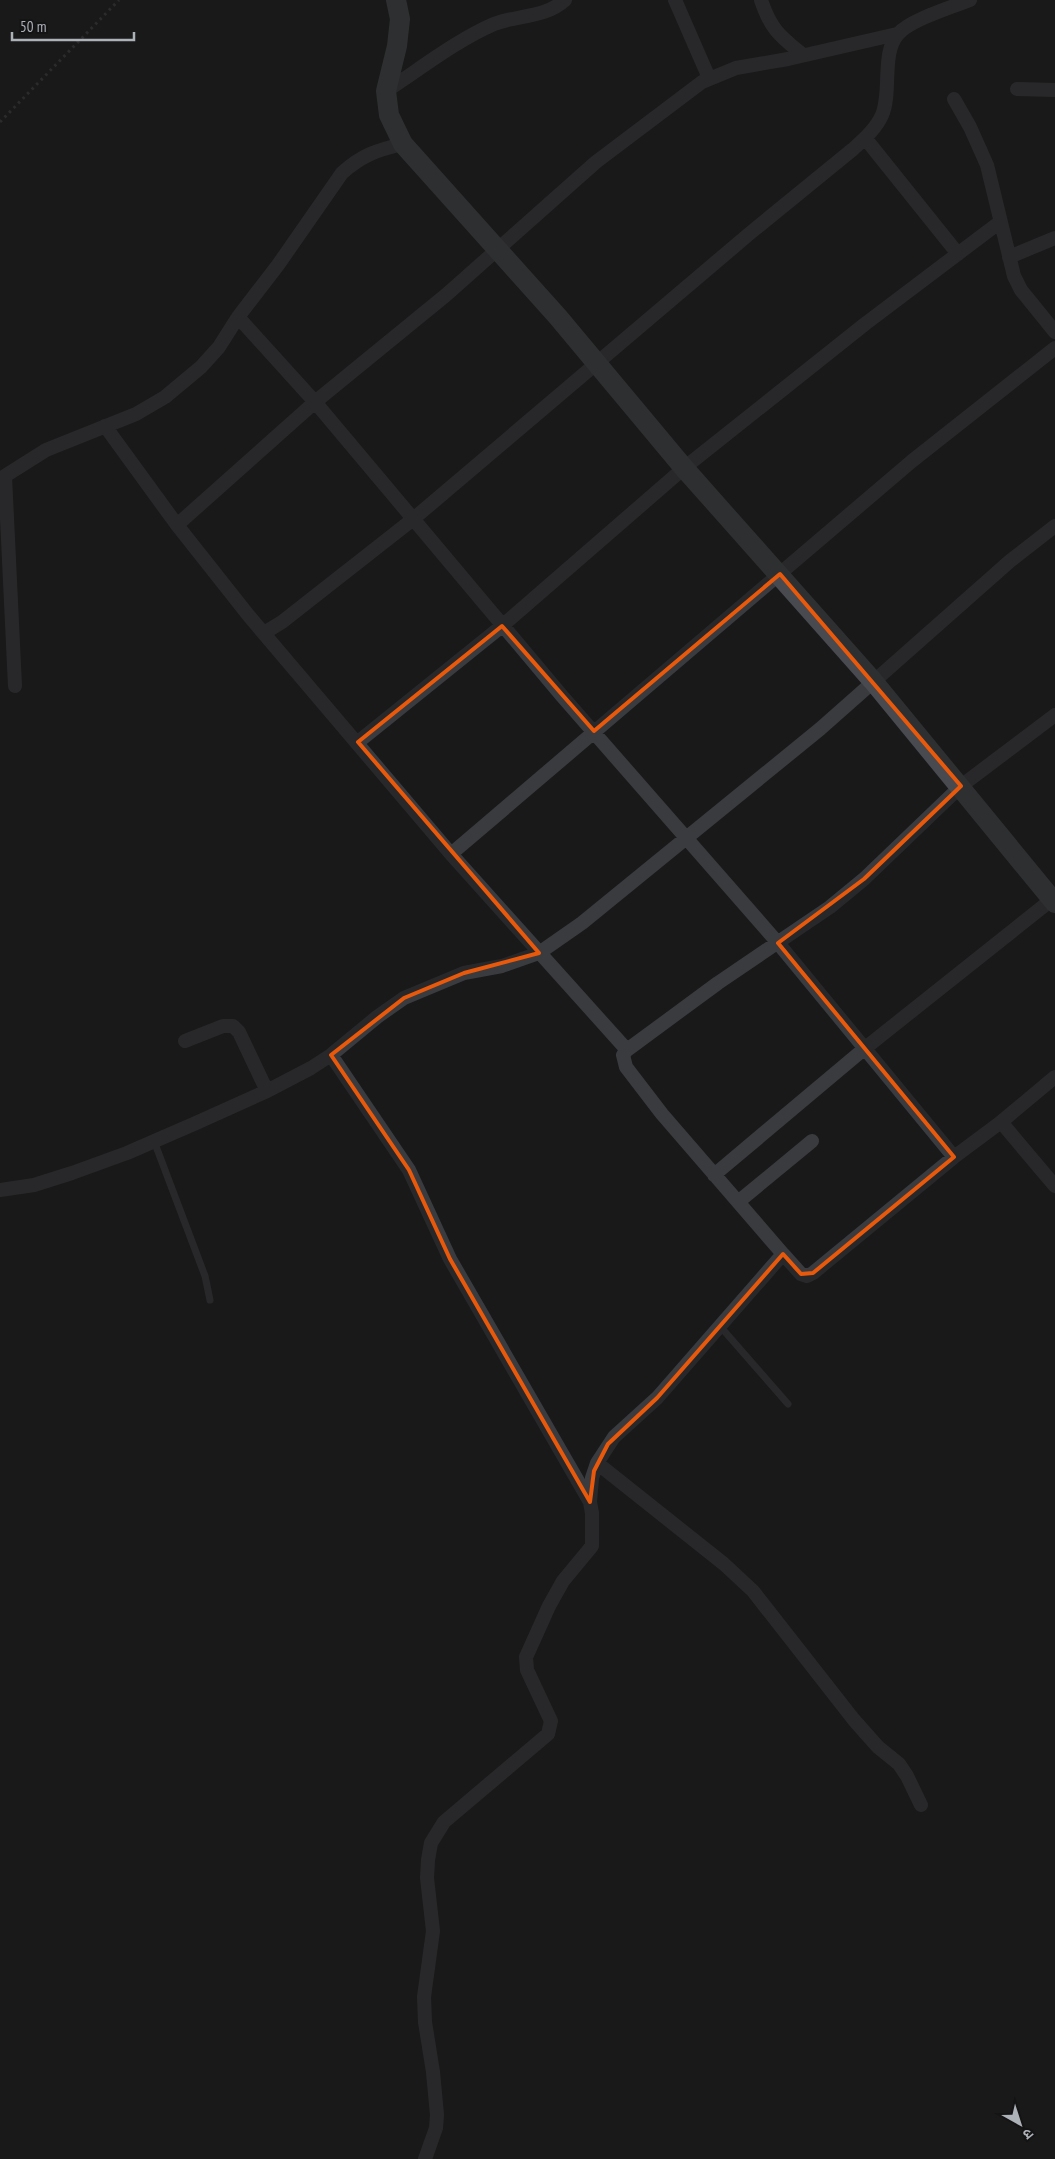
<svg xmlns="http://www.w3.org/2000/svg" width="1055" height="2159" font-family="'PT Sans Narrow','Noto Sans Devanagari',sans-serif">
<rect width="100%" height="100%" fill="#19191a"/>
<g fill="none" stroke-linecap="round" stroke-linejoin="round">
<path stroke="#404246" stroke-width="3" stroke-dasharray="2.5 4" stroke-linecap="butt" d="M0,122L119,0"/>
<path stroke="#3a3b3f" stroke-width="7" d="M154,1141L205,1276L210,1300
M719,1325L788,1404"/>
<path stroke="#3a3b3f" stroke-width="14" d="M675,0L709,78
M761,0C771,30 780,36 803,55
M1017,89L1055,90
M386,91C420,69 457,40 494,24C517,15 545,18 565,0
M954,99L970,127L987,165L1014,276L1021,290L1055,332
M865,138L958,254
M1009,257L1055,238
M238,317L315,402L562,696L778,943L954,1157
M105,426L177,525L249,616L451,854L627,1050
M5,476L15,686
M0,479L46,450L136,414L165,397L201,367L219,347L238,317L278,265L342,173C362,155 377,150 403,144
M177,525L315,402L446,295L596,162L702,82L736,68L788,59L897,34
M264,633L282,622L412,520L749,234L852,150C863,140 876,129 882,115C892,92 881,53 898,34C910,20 952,7 970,0
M358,742L502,626L684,468L865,324L1000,222
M451,854L912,461L1055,348
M185,1041L223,1026H233L239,1032L267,1091
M331,1055L409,1170L450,1259L590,1502
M1001,1122L1055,1186
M714,1175L864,1049L1055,897
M0,1190L34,1185L72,1173L127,1153L196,1123L267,1091L311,1068L331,1055L377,1017L404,998L464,973L502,966L539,953L582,923L820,729L1010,561L1055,526
M738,1202L812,1141
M783,1254L662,1114L626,1067L623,1055L627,1050L718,983L830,907L864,879L961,786L1055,715
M597,1463L724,1564L753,1591L854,1720L878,1747L899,1764L907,1776L921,1805
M425,2159L436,2128L437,2115L433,2072L425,2022L424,1997L433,1931L427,1878L428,1860L431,1843L444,1822L548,1734L551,1721L527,1670L526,1657L549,1606L563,1581L592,1546V1513L590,1502L592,1478L597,1463L614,1437L657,1398L783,1254L801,1274L807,1276L813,1273L954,1157L1001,1122L1055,1077"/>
<path stroke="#484a4f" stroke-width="20" d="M396,0L400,19L397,46L386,91L389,115L403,144L558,317L684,468L873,681L1055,903"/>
</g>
<path d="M0 0H1055V2159H0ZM780,574L961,786L864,879L778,943L954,1157L813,1273L801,1274L783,1254L657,1398L608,1444L594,1471L590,1502L450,1259L409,1170L331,1055L404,998L464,973L539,953L358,742L502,626L594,731Z" fill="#19191a" fill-opacity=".55" fill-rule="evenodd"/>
<path fill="none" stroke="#e8590c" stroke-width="4" stroke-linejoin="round" d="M780,574L961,786L864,879L778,943L954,1157L813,1273L801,1274L783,1254L657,1398L608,1444L594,1471L590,1502L450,1259L409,1170L331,1055L404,998L464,973L539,953L358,742L502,626L594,731Z"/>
<g transform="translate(1020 2124) rotate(141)" stroke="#141415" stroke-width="4" paint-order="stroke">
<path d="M0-4L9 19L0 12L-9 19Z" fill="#adb1b8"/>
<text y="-8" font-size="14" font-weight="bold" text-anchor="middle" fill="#adb1b8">उ</text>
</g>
<path d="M12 32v8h122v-8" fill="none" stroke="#adb1b8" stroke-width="2.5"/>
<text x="20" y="32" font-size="15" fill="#adb1b8" stroke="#141415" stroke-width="4" paint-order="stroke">50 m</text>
</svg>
